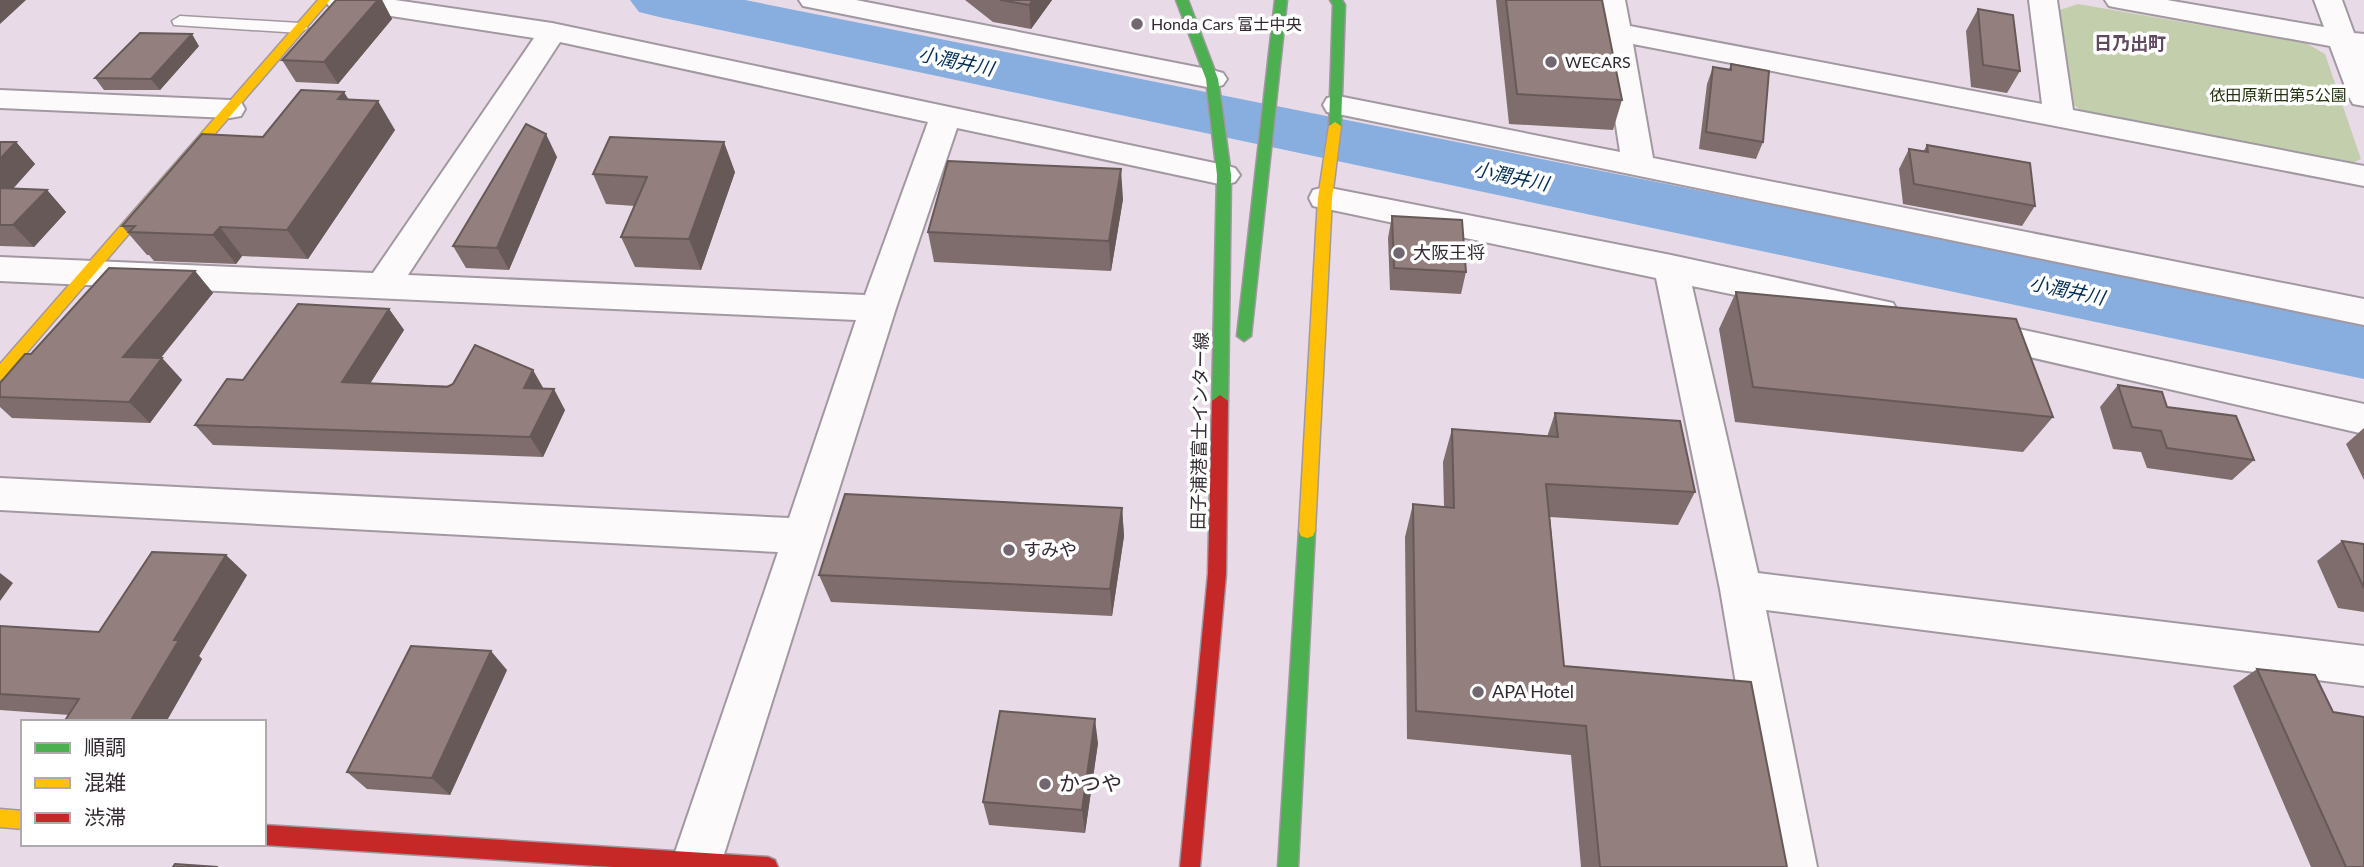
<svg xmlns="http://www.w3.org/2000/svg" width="2364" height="867" font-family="Lato,'Noto Sans JP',sans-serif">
<rect width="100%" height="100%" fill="#e8dbe7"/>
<path fill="#c3cfac" d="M2078,4L2306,43L2325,54L2361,159L2348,165L2090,117L2074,105L2060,10Z"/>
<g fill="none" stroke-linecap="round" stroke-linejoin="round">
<path fill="#87aede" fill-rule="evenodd" d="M630,0H745L2364,323V379L659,17L639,12Z"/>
<g stroke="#a298a1" stroke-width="3">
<path id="lane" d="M180,16L300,23L308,28L300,33L174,25L172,21Z"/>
</g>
<g stroke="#a298a1" stroke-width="4">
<path id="street" d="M325,0H395L552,23L1224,165L1235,168L1240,175L1235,182L1224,185L957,128L896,308L720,867H670L778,552L0,510V478L789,518L856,320L0,281V257L373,273L534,38L339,8L329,6ZM560,42L928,122L865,295L408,275Z
M799,0H856L1212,70L1223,73L1227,79L1223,85L1212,88L813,8L803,6Z
M1597,0H1625L1630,26L2042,104L2029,0H2057L2073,110L2364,166V186L1633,44L1653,158L2364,299V325L1338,114L1327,112L1323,105L1327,98L1338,96L1620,152Z
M2105,0H2167L2324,27L2314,0H2342L2354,33L2364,34V106L2353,104L2349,97L2330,46L2119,8L2109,6Z
M0,90L230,100L241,102L245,109L241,116L230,118L0,108Z
M1325,187L1671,255L1893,303L1898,312L1893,321L1880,325L1692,286L1758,573L2364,646V686L1766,610L1817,867H1767L1720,589L1656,278L1313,206L1309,198L1313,190Z
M1973,319L2364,404V434L1960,341L1955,332L1960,323Z"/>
</g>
<g stroke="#a298a1" stroke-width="3">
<path id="fast" d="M1176,0H1188L1218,79L1231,175L1228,401L1220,407L1212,401L1217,175L1206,79Z
M1275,0H1287L1251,336L1244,341L1237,336Z
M1330,0H1342L1345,5L1341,126L1335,130L1329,126L1333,5Z
M1307,524L1313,526L1315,531L1298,867H1278L1299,531L1301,526Z"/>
</g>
<g stroke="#a298a1" stroke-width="3">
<path id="slow" d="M318,0H330L5,378L0,380V364Z
M1335,122L1341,126L1332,198L1315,531L1313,536L1307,538L1301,536L1299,531L1318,198L1329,126Z
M0,809L23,811V829L0,827Z"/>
</g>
<g stroke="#a298a1" stroke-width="3">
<path id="jam" d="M1220,395L1228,401L1226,574L1200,867H1180L1208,574L1212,401Z
M264,825L768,857L775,860L778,867H613L264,845Z"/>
</g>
<use href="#lane" fill="#fcfafb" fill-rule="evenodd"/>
<use href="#street" fill="#fcfafb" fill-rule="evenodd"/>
<use href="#fast" fill="#4caf50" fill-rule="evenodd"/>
<use href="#slow" fill="#ffc107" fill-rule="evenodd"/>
<use href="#jam" fill="#c62828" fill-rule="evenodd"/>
</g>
<path fill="#7e6d6c" d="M336,0H382L392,19L338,84L296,82L282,60Z
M965,0H1052L1031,29L993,22Z
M1496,0H1602L1622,100L1613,130L1509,124Z
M1978,9L2020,71L2007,93L1971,87L1966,31Z
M199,46L160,90H104L95,78Z
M1731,64L1763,142L1756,159L1699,149L1707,84L1713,67L1729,69Z
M348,100L395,130L308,259L242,256L236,264L154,261L149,255H147L122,226L263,137Z
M0,142H16L35,164L13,189L47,190L66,212L34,247L0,246Z
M1927,145L2035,206L2022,226L1903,204L1899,169L1909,149L1923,152Z
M557,157L509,270L466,268L453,246Z
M735,172L701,270L635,267L621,237L635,206L606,204L593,174Z
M1123,199L1111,271L934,262L928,232Z
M1392,216L1466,272L1461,294L1390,290L1388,238Z
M195,271L213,293L160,358H162L182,380L150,423L12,418L0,407V383L31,354Z
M1736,292L2053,417L2023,452L1735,422L1719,329Z
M389,309L404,330L370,383L543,389L565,410L543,457L213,445L195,425L243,380Z
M2118,385L2167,407L2254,460L2232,480L2147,468L2141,452L2113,449L2100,407Z
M1555,413L1695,492L1678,525L1550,517L1564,666L1787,867H1581L1571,755L1407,739L1405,537L1413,504L1444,507L1443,462L1452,429L1547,437Z
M2364,428V480L2346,444Z
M1122,508L1124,536L1112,616L831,602L819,575Z
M2342,541L2364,544V612L2338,608L2317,561Z
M247,575L199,656L202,659L166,722H64L69,715L0,710V626L99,632Z
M2257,669L2333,712L2364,867H2311L2233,686Z
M507,670L450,795L367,789L347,772Z
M1098,743L1085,833L989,825L983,802Z"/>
<path fill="#675958" d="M0,0H26L0,24Z
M378,0H382L392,19L338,84L324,62Z
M1033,0H1052L1031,29L1029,5Z
M192,34L199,46L160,90L151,79Z
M344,92L362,121L338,99Z
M378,101L395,130L308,259L287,230Z
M546,134L557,157L509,270L497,248Z
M16,142L35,164L4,198L0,193V159Z
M724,142L735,172L701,270L689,239Z
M1121,169L1123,199L1111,271L1109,241Z
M47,190L66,212L34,247L13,225Z
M220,227L242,256L236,264L213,235Z
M195,271L213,293L144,379L123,357Z
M389,309L404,330L358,403L342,382Z
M162,358L182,380L150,423L129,402Z
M533,370L545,391L524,388Z
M554,389L565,410L543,457L530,437Z
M1122,508L1124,536L1112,616L1110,589Z
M226,555L247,575L199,656L202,659L166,722H130L174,640Z
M0,573L13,583L0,601Z
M491,651L507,670L450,795L432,778Z
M1095,719L1098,743L1085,833L1082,810Z"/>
<path fill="#937f7e" stroke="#675958" stroke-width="2" d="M336,0H378L324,62L282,60Z
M1000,0H1033L1029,5Z
M1506,0H1602L1622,100L1517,94Z
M1978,9L2013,15L2020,71L1983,65Z
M140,33L192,34L151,79L95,78Z
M1731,64L1769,71L1763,142L1706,132L1713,67L1731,70Z
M301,90L344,92L338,99L378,101L287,230L220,227L213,235L129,232L135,226H122L202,134L263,137Z
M526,124L546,134L497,248L453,246Z
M610,137L724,142L689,239L621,237L647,177L593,174Z
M0,142H16L0,159Z
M1927,145L2030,163L2035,206L1914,184L1909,149L1928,152Z
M948,161L1121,169L1109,241L928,232Z
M0,188L47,190L13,225H0Z
M1392,216L1462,220L1466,272L1394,268Z
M109,268L195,271L123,357L162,358L129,402L0,397V383L25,354H31Z
M1736,292L2016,319L2053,417L1753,387Z
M298,304L389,309L342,382L447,387L453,384L475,345L533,370L524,388L554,389L530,437L195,425L227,379L243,380Z
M2118,385L2162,392L2167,407L2236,416L2254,460L2167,448L2161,431L2132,427Z
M1555,413L1680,421L1695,492L1546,484L1564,666L1751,682L1787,867H1600L1586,726L1416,711L1413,504L1454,508L1452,429L1558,437Z
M845,494L1122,508L1110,589L819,575Z
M2342,541L2364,544V588Z
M152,552L226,555L174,640H179L130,722H64L79,699L0,694V626L99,632Z
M411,646L491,651L432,778L347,772Z
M2257,669L2315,675L2333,712L2364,717V867H2346Z
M1000,711L1095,719L1082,810L983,802Z
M175,864L218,867H173Z"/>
<g fill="#726771" stroke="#fff" stroke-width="2.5">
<circle cx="1137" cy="24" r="7"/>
<circle cx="1551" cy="62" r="7"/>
<circle cx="1399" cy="253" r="7"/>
<circle cx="1009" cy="550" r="7"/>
<circle cx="1478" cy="692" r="7"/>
<circle cx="1045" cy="784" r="7"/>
</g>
<g text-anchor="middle" stroke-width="7" stroke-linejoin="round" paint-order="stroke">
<g font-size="16" fill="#322931" stroke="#fff" text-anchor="start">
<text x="1151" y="30">Honda Cars 富士中央</text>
<text x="1565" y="68">WECARS</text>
</g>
<g font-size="16" fill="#25320f" stroke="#fff">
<text x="2278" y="101">依田原新田第5公園</text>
</g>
<g font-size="18" font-weight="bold" fill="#5f4b5d" stroke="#fff">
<text x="2130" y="50">日乃出町</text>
</g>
<g font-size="18" fill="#322931" stroke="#fff" text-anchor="start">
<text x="1413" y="259">大阪王将</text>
<text x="1023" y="556">すみや</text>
<text x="1492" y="698">APA Hotel</text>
</g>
<g font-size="18" fill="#322931" stroke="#fff">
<text transform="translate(1200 431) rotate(-89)" y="6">田子浦港富士インター線</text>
</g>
<g font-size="19" font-style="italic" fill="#022f58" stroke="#fff">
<text transform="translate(956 61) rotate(12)" y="7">小潤井川</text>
<text transform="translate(1511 176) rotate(12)" y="7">小潤井川</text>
<text transform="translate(2067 290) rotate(12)" y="7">小潤井川</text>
</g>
<g font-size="21" fill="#322931" stroke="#fff" text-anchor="start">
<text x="1059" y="791">かつや</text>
</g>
</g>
<rect x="21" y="720" width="245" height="126" fill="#ffffff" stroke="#ada9ad" stroke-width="2"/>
<rect x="35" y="743" width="35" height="10" fill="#4caf50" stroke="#ada9ad" stroke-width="2"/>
<text x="84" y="755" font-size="21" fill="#322931">順調</text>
<rect x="35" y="778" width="35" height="10" fill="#ffc107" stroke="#ada9ad" stroke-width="2"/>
<text x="84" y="790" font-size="21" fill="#322931">混雑</text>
<rect x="35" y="813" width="35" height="10" fill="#c62828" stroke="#ada9ad" stroke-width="2"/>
<text x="84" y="825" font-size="21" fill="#322931">渋滞</text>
</svg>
